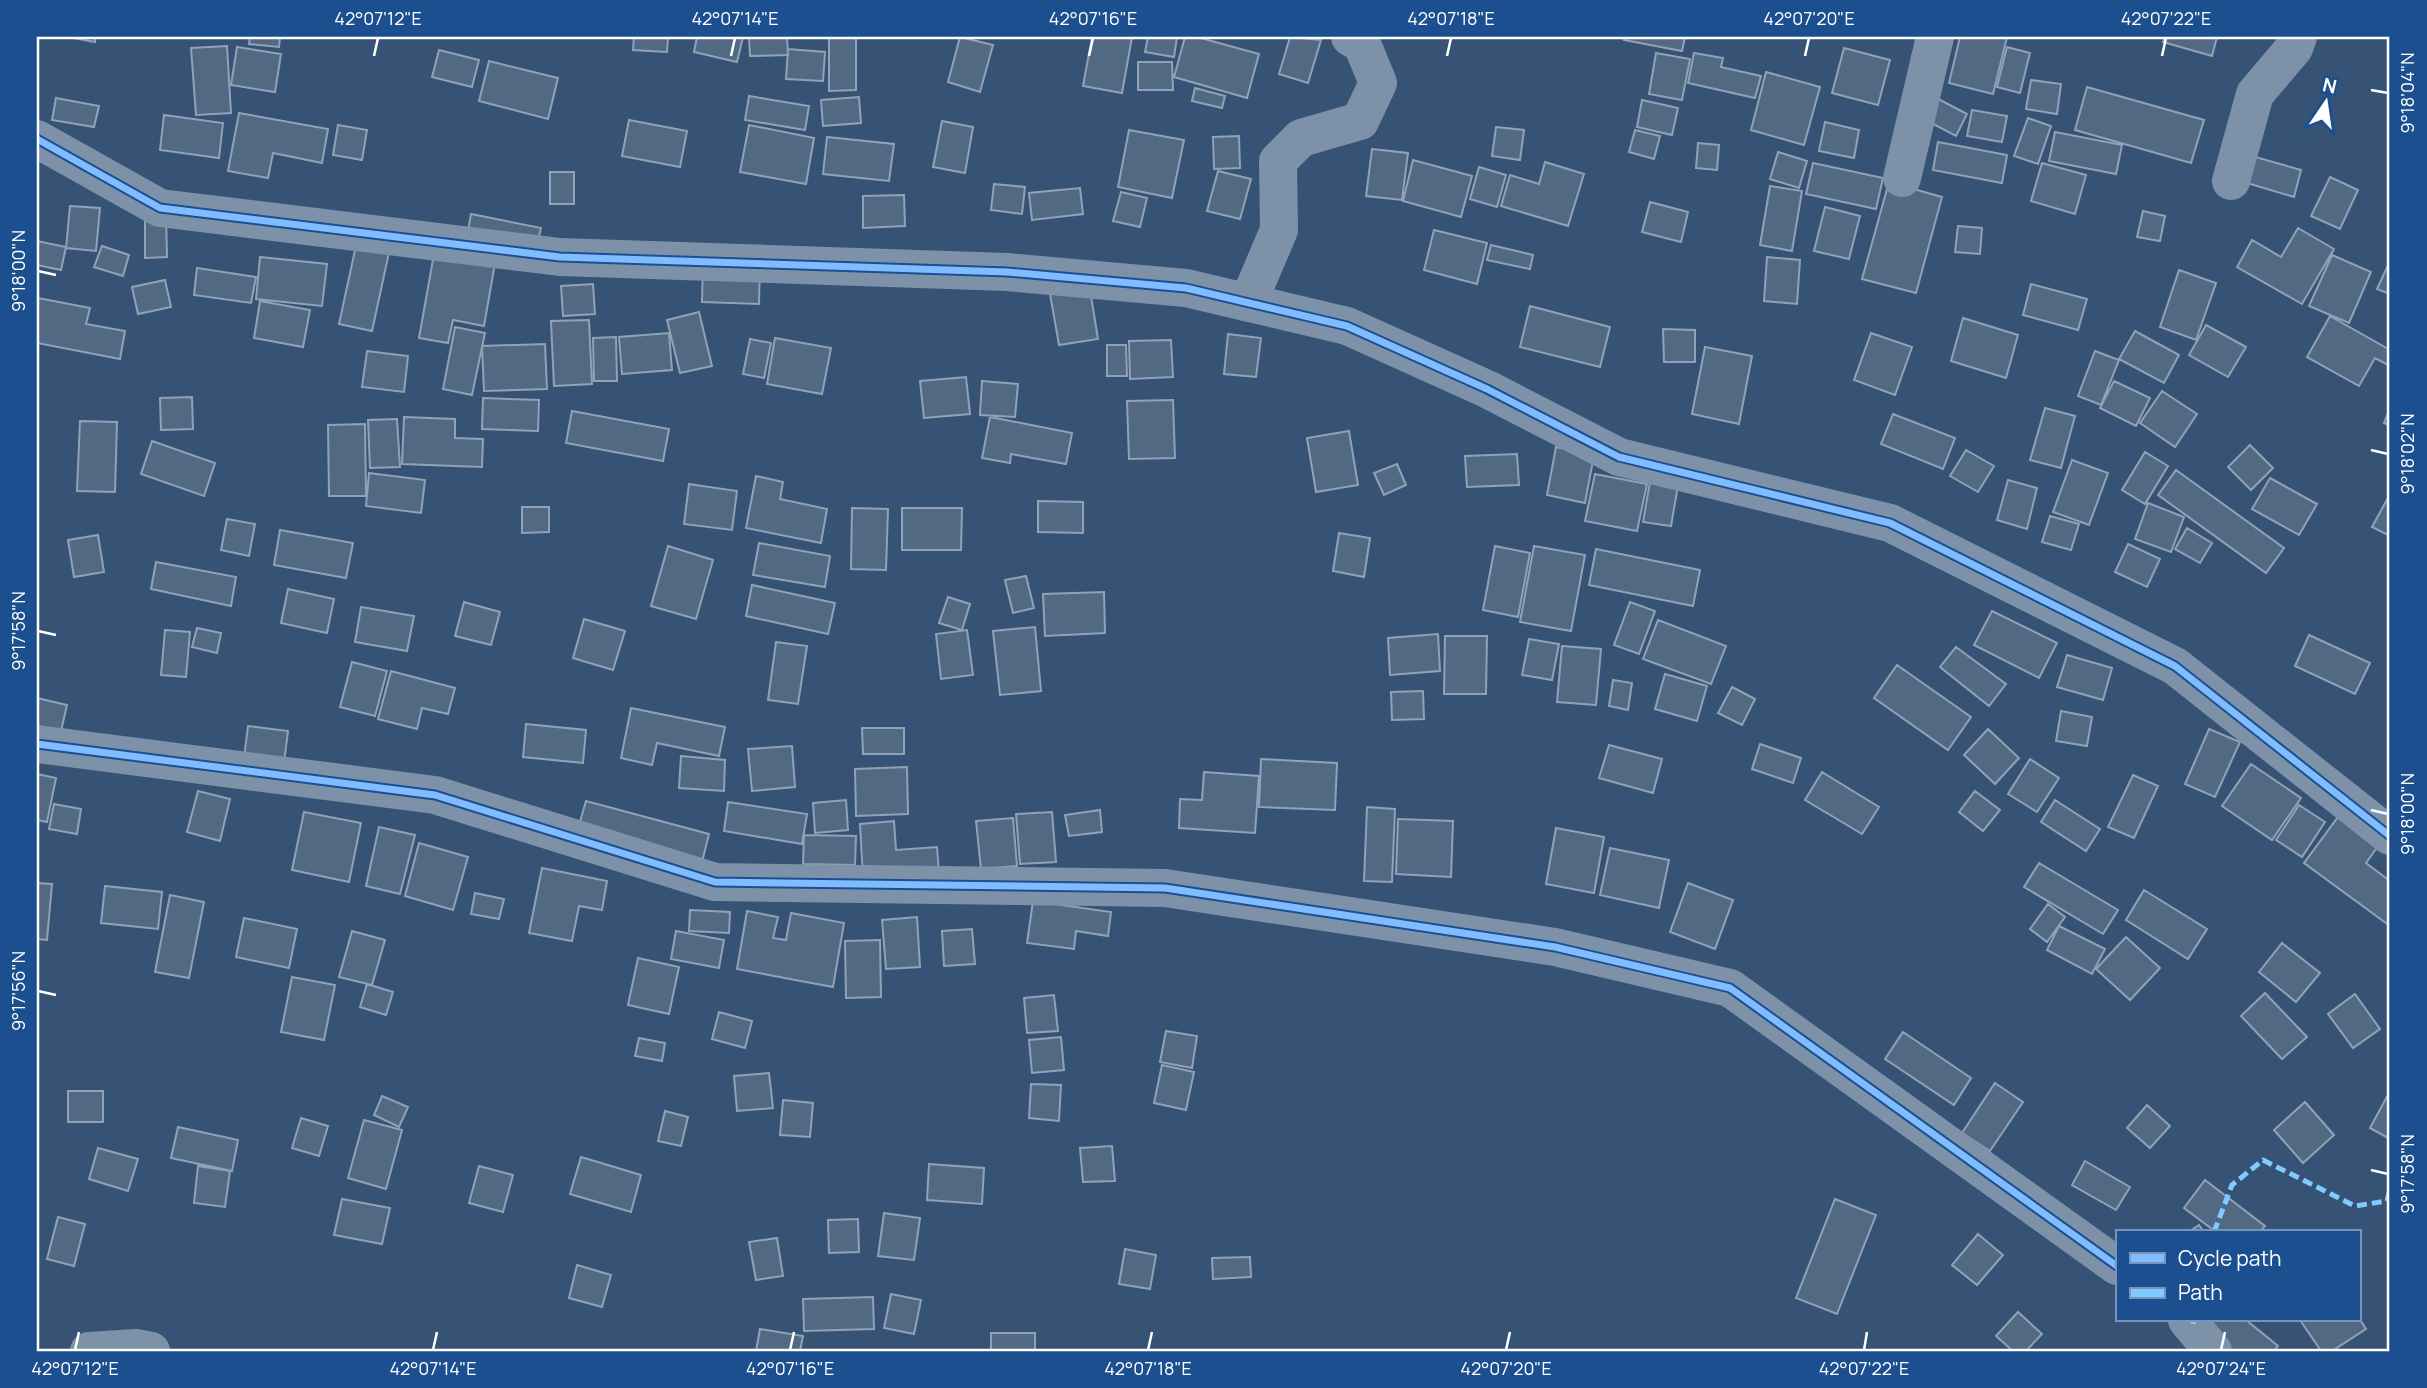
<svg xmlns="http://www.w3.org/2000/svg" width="2427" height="1388" font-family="Manrope,sans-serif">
<rect width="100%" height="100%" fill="#365274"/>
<path fill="#526984" stroke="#92a2b6" stroke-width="2" d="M68,37H95V42Z
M250,37H280L279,47L249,44Z
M634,37H668L667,52L633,50Z
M697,37H743L737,62L694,52Z
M749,37H787L788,55L750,56Z
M829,37H856V90L829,91Z
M960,37L993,45L980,92L948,82Z
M1092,37H1132L1122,93L1083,86Z
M1148,37H1177L1174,57L1145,52Z
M1185,37H1197L1259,54L1247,98L1174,77Z
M1290,37L1321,40L1308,83L1279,74Z
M1625,37H1685L1682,51L1624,40Z
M1960,37H2007L1993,94L1949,83Z
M2165,37H2217L2212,56L2163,42Z
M227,46L231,113L196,115L191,48Z
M237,47L281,54L275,92L231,85Z
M2007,47L2030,53L2020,93L1997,87Z
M1844,48L1890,60L1878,105L1832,93Z
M788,49L825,52L823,81L786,79Z
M439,50L479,60L472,87L432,77Z
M1656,53L1690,59L1682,100L1649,94Z
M1694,53L1723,58L1721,67L1761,76L1755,98L1688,83Z
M489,61L558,78L548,119L479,101Z
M1138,62H1172L1173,90H1138Z
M1766,72L1820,87L1804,145L1751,130Z
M2031,80L2061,84L2057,114L2026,109Z
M2087,87L2204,120L2191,163L2075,130Z
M1195,88L1225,96L1222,108L1192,101Z
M1925,92L1967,114L1956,136L1914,114Z
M749,96L809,106L805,130L745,120Z
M859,97L861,123L823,126L821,100Z
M56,98L99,106L94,127L52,120Z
M1642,100L1678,108L1672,135L1637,127Z
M1972,110L2007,116L2002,142L1967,136Z
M239,113L328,129L322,163L273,153L268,178L228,171Z
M164,115L223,123L219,158L160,150Z
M2028,118L2051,126L2038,164L2014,156Z
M629,120L687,131L680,167L622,156Z
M942,121L973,127L965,173L933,167Z
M1825,122L1859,130L1854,158L1819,151Z
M338,125L367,130L362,160L333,155Z
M749,125L814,138L806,184L740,172Z
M1496,127L1524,130L1520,160L1492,156Z
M1129,130L1184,140L1172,198L1118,187Z
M1635,130L1660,136L1654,159L1629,152Z
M2055,132L2122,145L2116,174L2049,161Z
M1239,136L1240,168L1214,169L1213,137Z
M827,137L894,144L889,181L823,174Z
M1938,142L2007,155L2002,183L1933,170Z
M1698,143L1719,145L1717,170L1696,168Z
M2224,148L2301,170L2294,197L2217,174Z
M1372,149L1408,153L1402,200L1366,196Z
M1778,152L1807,161L1799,188L1770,179Z
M1413,160L1472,176L1461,217L1403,201Z
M1545,162L1584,174L1568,226L1501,206L1510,175L1539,184Z
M1813,163L1883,178L1876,209L1806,194Z
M2042,163L2086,175L2075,214L2031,201Z
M1479,167L1506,175L1497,207L1470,199Z
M1218,171L1251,179L1240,219L1207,211Z
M550,172H574V204H550Z
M2330,177L2358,190L2340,229L2311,216Z
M1889,182L1942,197L1916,293L1862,279Z
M994,184L1025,187L1022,214L991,210Z
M1770,186L1802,191L1792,251L1760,245Z
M1080,188L1083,214L1032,220L1029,193Z
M1121,192L1147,198L1140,227L1113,221Z
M904,195L905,226L863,228V196Z
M1650,202L1688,212L1681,242L1642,232Z
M70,206L100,208L96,251L66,248Z
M1825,207L1860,216L1849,259L1814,251Z
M2143,211L2165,216L2160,241L2137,237Z
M145,214H166L167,257L145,258Z
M471,214L541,228L536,249L467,236Z
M1958,226L1982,228L1980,254L1955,252Z
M2298,228L2334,249L2302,304L2237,267L2252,240L2281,257Z
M1434,230L1487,243L1477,284L1424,270Z
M437,237L495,263L484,326L453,320L448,343L419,338Z
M37,241L66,247L61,270L37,265Z
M357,241L390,248L372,331L339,324Z
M1491,245L1533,255L1530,269L1487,260Z
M102,246L129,255L123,276L94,267Z
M2332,255L2371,272L2349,323L2309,306Z
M260,257L327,264L322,306L256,299Z
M1767,257L1800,260L1797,304L1764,301Z
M703,261L760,263L759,304L702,302Z
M2389,263H2390V294L2377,289Z
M1086,265L1098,339L1059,345L1046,271Z
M197,268L256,277L251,303L194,295Z
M2179,270L2216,283L2196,340L2160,327Z
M165,280L171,307L138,314L132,287Z
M593,284L595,314L563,316L561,286Z
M2031,284L2087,299L2078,330L2023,315Z
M38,298L90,308L86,324L125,331L120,359L37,343Z
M260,301L310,310L303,347L254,338Z
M1530,306L1610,327L1600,367L1520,347Z
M699,312L712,366L680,373L667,320Z
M2330,316L2390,350V366L2375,358L2359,386L2307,357Z
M1963,318L2018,335L2006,378L1951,361Z
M589,320L592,384L554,386L551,321Z
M2206,325L2246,347L2228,377L2189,355Z
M455,327L485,333L472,395L443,389Z
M1663,329L1695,330V362H1664Z
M2135,331L2179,355L2164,383L2119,359Z
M669,333L672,370L622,374L619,337Z
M1871,333L1912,347L1895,395L1854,380Z
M1228,334L1261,338L1256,377L1224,374Z
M616,337L617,381H594L593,338Z
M775,338L831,348L822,394L767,384Z
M750,339L771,343L764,378L743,374Z
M1171,340L1173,377L1130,379L1129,341Z
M545,344L547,389L484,391L482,346Z
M1107,345H1126L1127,376H1107Z
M1705,347L1752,356L1739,424L1692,414Z
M367,351L408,356L404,392L362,387Z
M2095,351L2119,360L2101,405L2078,396Z
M966,377L970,414L924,418L920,381Z
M982,381L1018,384L1015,417L980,415Z
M2114,381L2150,398L2136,426L2100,408Z
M2162,391L2197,414L2175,447L2140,423Z
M192,397L193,429L161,430L160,398Z
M483,398L539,400L538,431L482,429Z
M1173,400L1175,458L1129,459L1127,401Z
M2045,408L2075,416L2061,468L2030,460Z
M2390,408V426L2384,423Z
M572,411L669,429L663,461L566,443Z
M1893,414L1955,438L1943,469L1881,444Z
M404,417L455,419V438L483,439L482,467L402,464Z
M990,417L1072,433L1066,464L1011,454L1010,463L982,458Z
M397,419L400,467L370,468L368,420Z
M80,421L117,422L115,492L77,491Z
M365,424L366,496H329L328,425Z
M1349,431L1358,485L1316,492L1307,438Z
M152,441L215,463L204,496L141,474Z
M2250,445L2273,468L2251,490L2228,467Z
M1556,447L1594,455L1585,503L1547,495Z
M1966,450L1994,466L1978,492L1950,476Z
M2145,452L2168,466L2145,504L2122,490Z
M1517,454L1519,485L1467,487L1465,456Z
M2072,460L2108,473L2089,525L2053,512Z
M1397,464L1406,485L1384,495L1374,473Z
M2176,470L2284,548L2266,573L2158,495Z
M369,473L425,480L421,513L366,506Z
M1595,474L1647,484L1637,531L1585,521Z
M756,476L783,482L780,499L827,509L821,543L746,528Z
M1651,476L1679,480L1671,526L1643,522Z
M2270,478L2317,504L2299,535L2252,509Z
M2008,480L2037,488L2027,529L1997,520Z
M689,484L737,491L732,530L684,524Z
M2390,494V536L2372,527Z
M1038,501L1083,502V533L1038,532Z
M2148,503L2184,517L2171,552L2135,539Z
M522,507H549V532L522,533Z
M852,508L888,509L886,570L851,569Z
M902,508H962L961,550H902Z
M2050,516L2079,524L2071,550L2042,542Z
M227,519L255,524L249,556L221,550Z
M2187,528L2212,543L2200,563L2175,549Z
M280,530L353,543L346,578L274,565Z
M1339,533L1370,538L1364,577L1333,571Z
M98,535L104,572L74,577L68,540Z
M759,543L830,556L825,587L753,575Z
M2128,544L2160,559L2147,587L2115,572Z
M668,546L713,560L696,619L651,606Z
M1495,546L1530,553L1518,617L1483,610Z
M1534,546L1585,555L1571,631L1520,622Z
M1596,549L1700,570L1693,606L1589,585Z
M156,562L236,577L231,606L151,589Z
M1026,576L1034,608L1013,613L1005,580Z
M752,585L835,603L828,634L746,616Z
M288,589L334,599L327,633L281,623Z
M1104,592L1105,633L1045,636L1043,594Z
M948,597L970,604L962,630L939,623Z
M464,602L500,612L491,645L455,636Z
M1630,602L1655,611L1639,654L1614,645Z
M361,607L414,616L407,651L355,642Z
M1992,611L2057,643L2039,678L1974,645Z
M584,619L625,631L613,670L573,658Z
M1658,620L1726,646L1711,684L1643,659Z
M1035,627L1041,691L1000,695L993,631Z
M197,628L221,633L217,653L192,647Z
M165,630L190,632L186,677L161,675Z
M967,630L973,675L941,679L936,634Z
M1438,634L1440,671L1390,675L1388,638Z
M2309,635L2370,663L2355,694L2295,666Z
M1445,636H1487L1486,694H1444Z
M1529,639L1559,644L1552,680L1522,675Z
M776,642L807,646L798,704L768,700Z
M1562,646L1601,649L1596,705L1557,702Z
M1956,647L2006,684L1989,706L1940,667Z
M2067,655L2112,668L2103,700L2057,687Z
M352,662L387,671L375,716L340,707Z
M1897,665L1971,717L1948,750L1874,698Z
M391,671L455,688L448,714L422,708L417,729L378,719Z
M1665,674L1707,686L1697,721L1655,709Z
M1613,680L1632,683L1628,710L1609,706Z
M1732,687L1755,699L1742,725L1718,713Z
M1423,691L1424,719L1392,720L1391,692Z
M37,698L67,705L61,731L37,726Z
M631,708L725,727L719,756L657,743L652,765L621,758Z
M2061,711L2092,717L2087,746L2056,741Z
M526,724L586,730L583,763L523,757Z
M248,726L288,731L284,763L244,758Z
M862,728H904V754H863Z
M1988,729L2019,758L1995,784L1964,755Z
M2209,729L2240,742L2215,797L2185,784Z
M1760,744L1801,758L1793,783L1752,769Z
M1609,745L1662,759L1653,793L1599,778Z
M792,746L795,787L752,791L748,749Z
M681,756L725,760L724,791L679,788Z
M1261,759L1337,763L1335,810L1259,807Z
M2030,759L2059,778L2037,812L2008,794Z
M2251,764L2301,798L2272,840L2222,806Z
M907,767L908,814L856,816L855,769Z
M1204,772L1259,776L1255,833L1179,828L1180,799L1202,800Z
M1822,772L1879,807L1862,834L1805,800Z
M37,774L56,778L47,822L37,820Z
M2133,775L2158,786L2134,838L2108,827Z
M198,791L230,799L220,841L187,832Z
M1975,791L2000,810L1983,831L1959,812Z
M846,800L848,830L815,833L813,803Z
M2055,800L2100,829L2086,851L2041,822Z
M586,801L709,834L701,866L577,832Z
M728,802L807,814L802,844L724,831Z
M54,804L81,809L77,834L49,829Z
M2299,805L2325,822L2302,857L2276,840Z
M1367,807L1395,809L1392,882L1364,881Z
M1100,810L1102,832L1069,836L1065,815Z
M304,812L361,823L349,882L292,870Z
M1052,812L1056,862L1020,864L1016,814Z
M2341,813L2381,842L2366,863L2390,881V926L2304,863Z
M1013,818L1017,866L981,869L976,821Z
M1398,819L1453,821L1451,877L1396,874Z
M894,821L896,850L937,847L939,873L863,878L860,824Z
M379,827L415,835L400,894L366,886Z
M1556,828L1604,837L1594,893L1546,884Z
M804,835L856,836L855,865L803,864Z
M419,843L468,857L453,910L405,896Z
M1610,848L1669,860L1659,908L1600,895Z
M2039,863L2118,910L2103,934L2024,887Z
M542,868L607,881L602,910L579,906L572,941L529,933Z
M37,883L52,884L47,940L37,939Z
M1688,883L1733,900L1715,949L1670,932Z
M105,886L162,892L158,929L101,923Z
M2144,890L2207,929L2188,959L2126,920Z
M475,893L504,899L499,919L471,914Z
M170,895L204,902L189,978L155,972Z
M1033,901L1111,912L1108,936L1076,931L1074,949L1027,943Z
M2048,904L2065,917L2047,942L2030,929Z
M690,910L730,912L729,933L689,931Z
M747,911L778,917L773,938L786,940L791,913L844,923L833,987L737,969Z
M917,917L920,967L886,969L882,920Z
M244,918L297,929L289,968L236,957Z
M2059,926L2105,949L2092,974L2047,950Z
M972,929L975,964L944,966L942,931Z
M352,931L385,940L372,985L339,977Z
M676,931L724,940L719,968L671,959Z
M2126,937L2160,968L2130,1000L2096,969Z
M880,940L881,997L846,998L845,941Z
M2282,943L2320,973L2296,1002L2259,972Z
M638,958L679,967L669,1014L628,1005Z
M292,977L335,985L324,1040L281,1032Z
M367,984L393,992L386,1015L360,1007Z
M2265,993L2307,1037L2282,1059L2241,1016Z
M2355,994L2380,1029L2353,1048L2328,1014Z
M1054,995L1058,1031L1027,1033L1024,998Z
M719,1012L752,1021L745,1048L712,1039Z
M1166,1031L1197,1036L1192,1068L1160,1062Z
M1903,1032L1971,1078L1954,1105L1885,1059Z
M1061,1037L1064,1070L1032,1073L1029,1040Z
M639,1038L665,1043L662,1061L635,1056Z
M1162,1065L1194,1072L1186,1110L1154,1103Z
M769,1073L773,1108L737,1111L734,1076Z
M1995,1083L2023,1102L1990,1151L1962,1133Z
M1031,1084L1061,1085L1059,1121L1029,1118Z
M68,1091H103V1122H68Z
M2390,1091V1139L2370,1128Z
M382,1096L408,1107L399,1127L374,1115Z
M783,1100L813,1103L810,1137L780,1135Z
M2305,1102L2334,1135L2303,1163L2274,1130Z
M2147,1105L2170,1126L2150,1148L2127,1128Z
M665,1111L688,1117L681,1146L658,1141Z
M301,1118L328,1126L319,1156L292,1148Z
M364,1120L402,1130L386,1189L348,1178Z
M178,1127L238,1140L232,1171L171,1158Z
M1112,1146L1115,1181L1083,1182L1080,1148Z
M98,1148L138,1159L128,1191L89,1179Z
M581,1157L641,1175L631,1212L570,1194Z
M2085,1161L2130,1187L2116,1210L2072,1185Z
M929,1164L984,1168L982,1204L927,1200Z
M198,1166L230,1171L225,1207L194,1203Z
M479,1166L513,1175L503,1212L469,1203Z
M2205,1180L2265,1226L2260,1232H2216L2184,1208Z
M342,1199L390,1208L382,1244L334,1235Z
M1835,1199L1876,1215L1837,1314L1796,1298Z
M884,1213L920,1218L914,1260L878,1256Z
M58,1217L85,1224L74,1266L47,1259Z
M858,1219L859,1252L829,1253L828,1220Z
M2199,1225L2204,1232H2189Z
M1978,1234L2003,1255L1977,1285L1952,1265Z
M777,1238L783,1276L756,1280L749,1242Z
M1125,1249L1156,1255L1150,1289L1119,1284Z
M1250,1257L1251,1277L1213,1279L1212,1258Z
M577,1265L611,1275L602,1307L569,1298Z
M891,1294L921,1300L914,1334L884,1328Z
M873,1297L874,1329L804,1331L803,1299Z
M2018,1312L2042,1334L2026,1351H2013L1996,1336Z
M2359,1318L2366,1329L2332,1351H2321L2300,1320Z
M2200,1320H2246L2278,1346L2274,1351H2231Z
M760,1329L803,1336L800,1351H756Z
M991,1333H1035V1351H991Z"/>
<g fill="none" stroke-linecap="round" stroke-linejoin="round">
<path stroke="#7d92a8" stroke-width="38" d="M37,139L160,208L560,257L1007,272L1186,288L1347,326L1487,389L1619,457L1890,523L2175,666L2390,836
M1902,178L1935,37
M2231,181L2255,94L2294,48L2298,37
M1248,303L1279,230L1278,161L1301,138L1360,121L1378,83L1362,44L1350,37
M37,744L435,795L715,882L1165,888L1555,947L1730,988L2117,1266
M2187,1320L2213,1351
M89,1351L136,1348L151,1351"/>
<path stroke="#80caff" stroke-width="5" stroke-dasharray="10 5" stroke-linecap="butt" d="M2390,1118V1128
M2214,1232L2232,1185L2263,1160L2355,1206L2387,1201L2390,1189
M2193,1324L2194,1320"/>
<g stroke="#1b4f8f" stroke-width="11">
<path id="cycleway" d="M37,139L160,208L560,257L1007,272L1186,288L1347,326L1487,389L1619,457L1890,523L2175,666L2390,836
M37,744L435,795L715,882L1165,888L1555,947L1730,988L2117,1266"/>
</g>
<use href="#cycleway" stroke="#80bcff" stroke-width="7"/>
</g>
<path fill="none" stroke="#fff" stroke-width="2.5" d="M374,56L378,38M731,56L735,38M1089,56L1093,38M1447,56L1451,38M1805,56L1809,38M2162,56L2166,38M2371,90L2388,93M38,271L56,275M2371,450L2388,454M38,631L56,635M2371,810L2388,814M38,991L56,995M2371,1170L2388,1174M75,1350L79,1332M433,1350L437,1332M790,1350L794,1332M1148,1350L1152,1332M1506,1350L1510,1332M1864,1350L1867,1332M2221,1350L2225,1332"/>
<rect width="2427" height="1388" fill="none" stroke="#1b4f8f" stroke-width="77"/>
<rect x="2116" y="1230" width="245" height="91" fill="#1b4f8f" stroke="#7695bc" stroke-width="2"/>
<rect x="2130" y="1253" width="35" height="10" fill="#80bcff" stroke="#7695bc" stroke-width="2"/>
<text x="2178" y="1266" font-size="21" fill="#ffffff">Cycle path</text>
<rect x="2130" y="1288" width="35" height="10" fill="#80caff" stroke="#7695bc" stroke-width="2"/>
<text x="2178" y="1300" font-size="21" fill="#ffffff">Path</text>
<g transform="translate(2326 102) rotate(13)" stroke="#1b4f8f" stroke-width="5" paint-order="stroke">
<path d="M0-5L12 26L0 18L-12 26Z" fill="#ffffff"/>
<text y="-10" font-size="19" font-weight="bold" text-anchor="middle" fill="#ffffff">N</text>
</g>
<rect x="38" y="38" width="2350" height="1312" fill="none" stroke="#fff" stroke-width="2.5"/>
<g font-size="18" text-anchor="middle" fill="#fff">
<text x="378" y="25">42°07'12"E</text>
<text x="735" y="25">42°07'14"E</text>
<text x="1093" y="25">42°07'16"E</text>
<text x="1451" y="25">42°07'18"E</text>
<text x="1809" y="25">42°07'20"E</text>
<text x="2166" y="25">42°07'22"E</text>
<text transform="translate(2408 93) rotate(-90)" y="6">9°18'04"N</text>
<text transform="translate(19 271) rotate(-90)" y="6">9°18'00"N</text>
<text transform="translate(2408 454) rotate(-90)" y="6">9°18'02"N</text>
<text transform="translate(19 631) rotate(-90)" y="6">9°17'58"N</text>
<text transform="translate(2408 814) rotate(-90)" y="6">9°18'00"N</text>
<text transform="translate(19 991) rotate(-90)" y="6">9°17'56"N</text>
<text transform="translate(2408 1174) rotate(-90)" y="6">9°17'58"N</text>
<text x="75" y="1375">42°07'12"E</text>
<text x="433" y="1375">42°07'14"E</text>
<text x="790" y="1375">42°07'16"E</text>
<text x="1148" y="1375">42°07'18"E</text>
<text x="1506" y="1375">42°07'20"E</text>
<text x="1864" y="1375">42°07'22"E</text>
<text x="2221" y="1375">42°07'24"E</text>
</g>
</svg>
